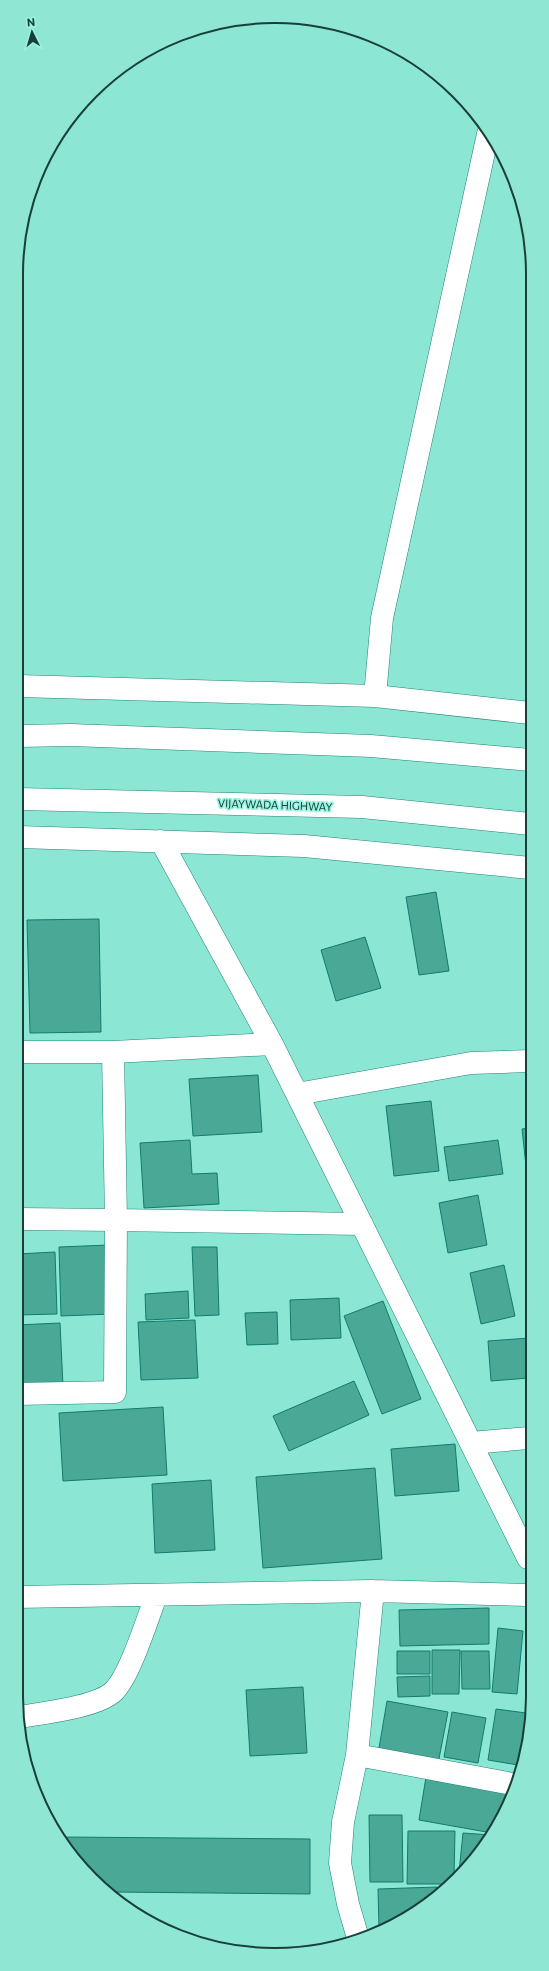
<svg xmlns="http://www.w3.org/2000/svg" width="549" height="1971" font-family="Commissioner,sans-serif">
<rect width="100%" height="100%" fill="#8be7d4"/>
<path fill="#4aa897" stroke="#107c6d" d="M436,892L449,971L419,975L406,897Z
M99,919L101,1032L30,1033L27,920Z
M365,937L381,988L336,1001L321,950Z
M258,1075L262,1132L193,1136L189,1079Z
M431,1101L439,1171L394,1176L386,1106Z
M529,1128V1166H526L522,1129Z
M190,1140L192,1174L217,1173L219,1204L144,1208L140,1143Z
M498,1140L503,1174L449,1181L444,1147Z
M478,1195L487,1245L448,1253L439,1203Z
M109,1245L111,1314L61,1316L59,1247Z
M192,1247H217L219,1315L195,1316Z
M55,1252L57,1314L17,1315V1254Z
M504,1265L515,1316L481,1324L470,1273Z
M188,1291L189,1318L146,1320L145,1294Z
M339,1298L341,1338L291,1340L290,1300Z
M383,1301L421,1399L382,1414L344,1316Z
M277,1312L278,1344L247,1345L245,1313Z
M195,1320L198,1378L141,1380L138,1322Z
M60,1323L63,1386L17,1389V1325Z
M529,1338V1378L491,1381L488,1341Z
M354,1381L369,1415L289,1451L273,1416Z
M163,1407L167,1475L63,1481L59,1413Z
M455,1444L459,1491L395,1496L391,1449Z
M375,1468L382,1559L263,1568L256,1477Z
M211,1480L215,1550L155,1553L152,1484Z
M489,1608V1644L400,1646L399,1610Z
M498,1628L523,1631L517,1694L492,1692Z
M432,1650H460L459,1694H432Z
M397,1651H430V1674H397Z
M461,1651H489L490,1689H462Z
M430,1676V1696L398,1697L397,1677Z
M303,1687L307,1753L250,1756L246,1690Z
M387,1701L448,1712L438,1764L378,1754Z
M496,1709L526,1713L518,1765L488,1760Z
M452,1712L486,1718L478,1763L444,1757Z
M426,1777L509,1792L492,1833L419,1820Z
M369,1815H402L403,1882H370Z
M408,1831H455L454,1878L448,1884H407Z
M463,1833L491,1835L490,1840L459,1872Z
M62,1837L310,1839V1894L113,1892L80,1867Z
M437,1887V1896L432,1902L379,1928L378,1889Z
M248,1952H286L257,1954Z"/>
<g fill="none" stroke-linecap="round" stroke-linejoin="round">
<g stroke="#1f8574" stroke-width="23">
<path id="minor" d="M19,686L375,696L530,713
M375,696L382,618L488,134
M19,837L304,846L530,868
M161,841L272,1044L528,1558
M18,1052H113L272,1044
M297,1094L471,1063L529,1061
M18,1219L116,1220L113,1052
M17,1394L115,1392L116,1220L362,1224
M471,1443L529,1438
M16,1597L373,1591L528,1595
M20,1717C43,1713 98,1707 114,1691C130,1675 147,1620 156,1596
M357,1755L513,1784
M358,1938L348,1904L340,1863L343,1822L357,1755L373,1591"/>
</g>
<g stroke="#1f8574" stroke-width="23">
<path id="highway" d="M19,736L71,735L371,746L530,760
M19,799L362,807L530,824"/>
</g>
<use href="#minor" stroke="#fff" stroke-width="22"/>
<use href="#highway" stroke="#fff" stroke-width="22"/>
</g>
<g text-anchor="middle" stroke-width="3.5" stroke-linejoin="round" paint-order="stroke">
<g font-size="11" fill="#183f38" stroke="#98f4e1">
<text transform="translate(275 805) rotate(2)" y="4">VIJAYWADA HIGHWAY</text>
</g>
</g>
<path d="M0 0H549V1971H0ZM274 23H275A251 251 0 0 1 526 274V1697A251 251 0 0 1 275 1948H274A251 251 0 0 1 23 1697V274A251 251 0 0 1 274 23Z" fill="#8ee6d3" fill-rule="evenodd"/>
<path fill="none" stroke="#183f38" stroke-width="2" d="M274 23H275A251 251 0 0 1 526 274V1697A251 251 0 0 1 275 1948H274A251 251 0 0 1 23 1697V274A251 251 0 0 1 274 23Z"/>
<g transform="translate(32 32) rotate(355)" stroke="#98f4e1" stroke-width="3" paint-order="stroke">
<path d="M0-3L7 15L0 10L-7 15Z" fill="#183f38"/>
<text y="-6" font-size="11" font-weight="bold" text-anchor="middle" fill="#183f38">N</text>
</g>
</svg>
